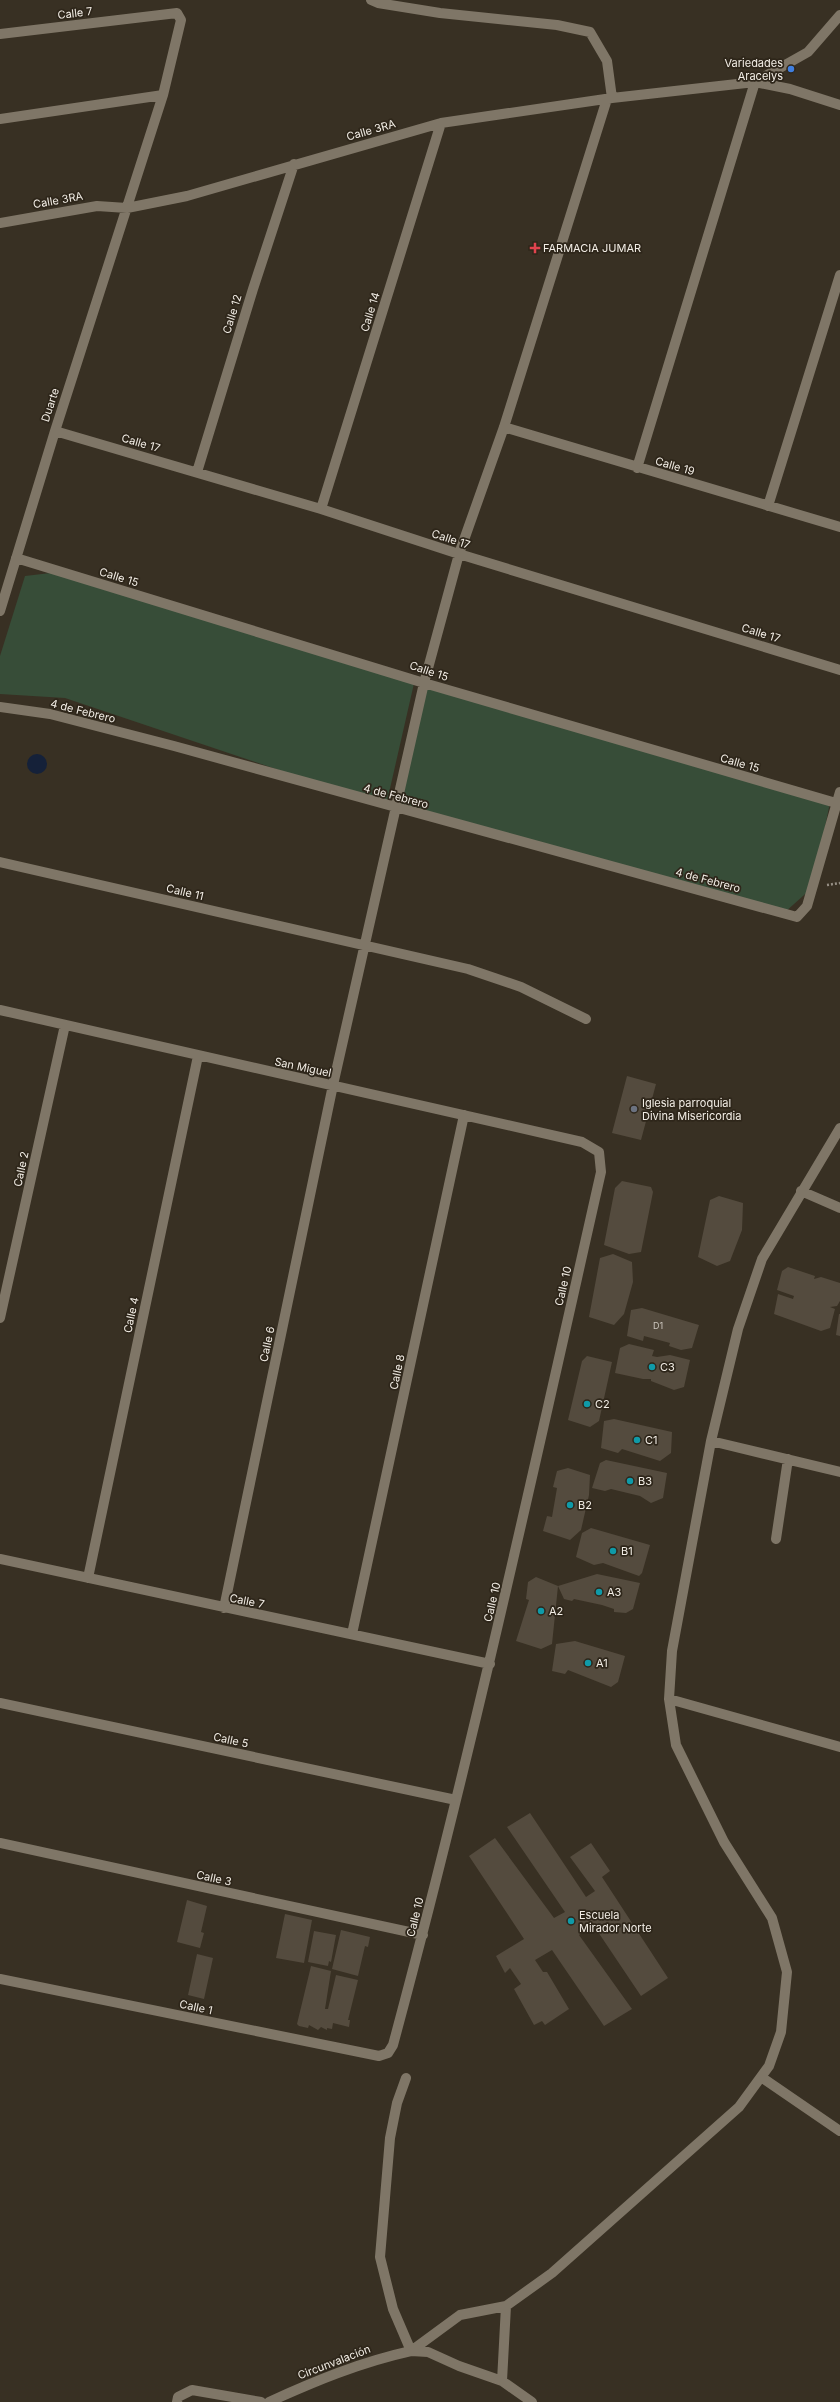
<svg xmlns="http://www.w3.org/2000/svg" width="840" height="2402" font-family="Inter,sans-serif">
<rect width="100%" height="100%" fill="#383023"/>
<path fill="#374d38" d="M59,572L415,679L386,806L65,698L0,694V656L25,576Z
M424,683L830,802L813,887L784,913L395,802Z"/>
<path fill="#152139" d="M27 764a10 10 0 1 1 20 0a10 10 0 1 1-20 0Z"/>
<path fill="#544b3e" d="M627,1076L656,1084L641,1140L612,1133Z
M622,1181L651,1187L653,1192L641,1252L629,1254L604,1245L615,1188Z
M719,1196L743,1203L742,1230L730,1261L717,1266L698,1257L710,1200Z
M613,1254L632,1262L633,1282L624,1314L614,1325L589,1317L600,1258Z
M788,1267L815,1276L814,1279L821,1277L840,1283V1301L837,1306L830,1307L835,1309L830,1328L821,1331L774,1314L778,1294L793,1299L794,1296L777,1290L782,1271Z
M642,1308L699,1325L692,1348L681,1350L669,1346L670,1343L644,1336L643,1341L627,1336L631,1310Z
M839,1314H840V1336L836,1335Z
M629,1344L654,1350L652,1356L657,1357L670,1355L690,1360L684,1387L674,1390L651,1381V1379H643L615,1373L620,1348Z
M587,1356L612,1362L599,1421L590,1427L568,1420L582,1361Z
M614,1419L672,1432L671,1453L660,1461L622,1449L618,1453L601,1448L604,1421Z
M606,1460L667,1473L663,1498L651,1503L640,1496L611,1489L605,1491L592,1488L600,1463Z
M568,1468L590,1475L589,1495L581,1530L570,1540L543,1531L547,1516L552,1517L557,1488L553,1487L557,1471Z
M591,1528L650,1545L642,1573L639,1576L603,1563L594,1565L576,1557L582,1533Z
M597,1574L640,1583L633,1609L626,1613L614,1612V1609L602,1605L574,1599L572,1601L564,1599L558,1586Z
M536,1577L558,1586L552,1644L541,1649L516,1641L529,1600L526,1599L528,1582Z
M575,1641L625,1656L618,1682L611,1687L568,1670L565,1674L552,1671L556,1644Z
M530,1813L586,1897L595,1891L570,1857L591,1843L610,1871L602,1877L668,1978L641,1996L592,1923L579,1935L632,2009L604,2026L552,1950L535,1960L543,1972H547L569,2009L545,2025L542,2021L534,2025L514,1989L521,1984L510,1968L505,1973L496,1956L524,1939L469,1856L495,1838L554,1918L565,1912L507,1827Z
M187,1900L207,1906L201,1932L204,1933L200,1948L177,1942Z
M285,1914L312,1920L304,1963L276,1958Z
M341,1930L370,1937L368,1947L365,1946L358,1976L332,1969Z
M314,1931L336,1935L331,1962L329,1961L328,1966L308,1962Z
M197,1954L213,1958L204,1999L188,1995Z
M311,1966L331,1971L325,2009H328L336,1975L358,1980L348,2020H350L349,2027L333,2023L332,2029L327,2028V2030L321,2027L318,2030L309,2025L308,2028L299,2026L297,2024Z"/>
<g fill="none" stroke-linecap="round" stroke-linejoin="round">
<path stroke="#968f85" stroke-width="2.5" stroke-dasharray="2 2" stroke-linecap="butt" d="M827,885L840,883"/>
<path stroke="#7f7667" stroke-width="10" d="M371,0L378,3L440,13L557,25L590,32L607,61L612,98
M0,34L177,13L181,20L163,95L55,431L0,611
M755,82L808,52L840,15
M0,119L163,95
M0,223L97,206L127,208L187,196L441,123L612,98L755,82L790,89L840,105
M504,427L840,527
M55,431L321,509L459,554L840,670
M637,468L755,82
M197,472L253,289L294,164
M768,506L840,275
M321,509L441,123
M16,558L424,683L836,803
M0,707L50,714L174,746L797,917L807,906L840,792
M0,862L468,969L521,987L586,1019
M0,1010L582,1142L599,1152L601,1172C535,1464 471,1756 393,2045L388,2053L379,2056L0,1979
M801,1191L840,1208
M0,1318L65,1025
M711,1441L840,1472
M776,1539L788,1459
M0,1559L490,1664
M88,1578L198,1056
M224,1608L333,1085L424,683L459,554L504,427L607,99
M352,1634L464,1115
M669,1699L840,1747
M0,1703L456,1800
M0,1843L423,1935
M761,2077L840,2131
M506,2306L552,2273L739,2107L769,2066L781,2032L787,1972L772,1918L724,1842L676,1745L669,1699L672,1651L711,1441L738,1329L762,1259L840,1128
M502,2381L506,2306L460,2315L411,2351L428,2352L459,2366L502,2381L532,2402
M177,2402L178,2397L192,2390L261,2402
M269,2402C315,2381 361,2362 411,2351L393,2309L380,2257L390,2138L397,2103L406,2078"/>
</g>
<circle fill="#3f7fe0" stroke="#2e261a" stroke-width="1.5" cx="791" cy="69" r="4"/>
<path fill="#e0444e" stroke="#2e261a" stroke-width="1.5" d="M533 242h4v4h4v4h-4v4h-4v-4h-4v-4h4z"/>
<circle fill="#6b7280" stroke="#2e261a" stroke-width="1.5" cx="634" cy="1109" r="4"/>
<g fill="#0f9aa8" stroke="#2e261a" stroke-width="1.5">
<circle cx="652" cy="1367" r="4"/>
<circle cx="587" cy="1404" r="4"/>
<circle cx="637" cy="1440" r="4"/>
<circle cx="630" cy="1481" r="4"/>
<circle cx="570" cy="1505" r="4"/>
<circle cx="613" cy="1551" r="4"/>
<circle cx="599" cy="1592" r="4"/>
<circle cx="541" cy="1611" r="4"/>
<circle cx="588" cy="1663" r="4"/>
<circle cx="571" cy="1921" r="4"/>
</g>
<g text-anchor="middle" stroke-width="3.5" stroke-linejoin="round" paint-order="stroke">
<g font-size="9" fill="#cbc5bc">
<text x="658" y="1329">D1</text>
</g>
<g font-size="11" fill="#f3eee6" stroke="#2e261a">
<text transform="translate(75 13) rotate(-7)" y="4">Calle 7</text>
<text transform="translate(371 130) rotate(-16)" y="4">Calle 3RA</text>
<text transform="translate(58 200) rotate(-10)" y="4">Calle 3RA</text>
<text transform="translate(370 312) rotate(-73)" y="4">Calle 14</text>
<text transform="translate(232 314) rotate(-73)" y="4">Calle 12</text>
<text transform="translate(50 405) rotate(-72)" y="4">Duarte</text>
<text transform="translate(141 443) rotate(16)" y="4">Calle 17</text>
<text transform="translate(675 466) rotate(16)" y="4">Calle 19</text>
<text transform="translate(451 539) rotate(18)" y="4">Calle 17</text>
<text transform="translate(119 577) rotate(17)" y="4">Calle 15</text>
<text transform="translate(761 633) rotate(17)" y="4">Calle 17</text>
<text transform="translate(429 671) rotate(18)" y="4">Calle 15</text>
<text transform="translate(83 711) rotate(14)" y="4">4 de Febrero</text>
<text transform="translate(740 763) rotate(16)" y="4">Calle 15</text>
<text transform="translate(396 796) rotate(15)" y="4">4 de Febrero</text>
<text transform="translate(708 880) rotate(15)" y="4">4 de Febrero</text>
<text transform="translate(185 892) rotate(13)" y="4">Calle 11</text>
<text transform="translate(303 1067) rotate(12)" y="4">San Miguel</text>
<text transform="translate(21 1169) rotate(-78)" y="4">Calle 2</text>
<text transform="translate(563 1286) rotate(-77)" y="4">Calle 10</text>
<text transform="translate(131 1315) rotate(-78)" y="4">Calle 4</text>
<text transform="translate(267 1344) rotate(-78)" y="4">Calle 6</text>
<text transform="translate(397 1372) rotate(-78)" y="4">Calle 8</text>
<text transform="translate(247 1601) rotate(11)" y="4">Calle 7</text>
<text transform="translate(492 1602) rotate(-77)" y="4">Calle 10</text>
<text transform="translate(231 1740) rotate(12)" y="4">Calle 5</text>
<text transform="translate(214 1878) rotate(12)" y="4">Calle 3</text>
<text transform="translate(415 1917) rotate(-76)" y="4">Calle 10</text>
<text transform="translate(196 2007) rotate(12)" y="4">Calle 1</text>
<text transform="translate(334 2362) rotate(-21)" y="4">Circunvalación</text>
</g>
<g font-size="11" fill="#f3eee6" stroke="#2e261a" text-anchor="start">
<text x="783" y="67" text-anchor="end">Variedades<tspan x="783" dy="13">Aracelys</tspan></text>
<text x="543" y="252">FARMACIA JUMAR</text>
<text x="642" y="1107">Iglesia parroquial<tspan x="642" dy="13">Divina Misericordia</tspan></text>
<text x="660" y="1371">C3</text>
<text x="595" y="1408">C2</text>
<text x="645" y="1444">C1</text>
<text x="638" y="1485">B3</text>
<text x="578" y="1509">B2</text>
<text x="621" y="1555">B1</text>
<text x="607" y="1596">A3</text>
<text x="549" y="1615">A2</text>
<text x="596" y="1667">A1</text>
<text x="579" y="1919">Escuela<tspan x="579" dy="13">Mirador Norte</tspan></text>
</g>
</g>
</svg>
